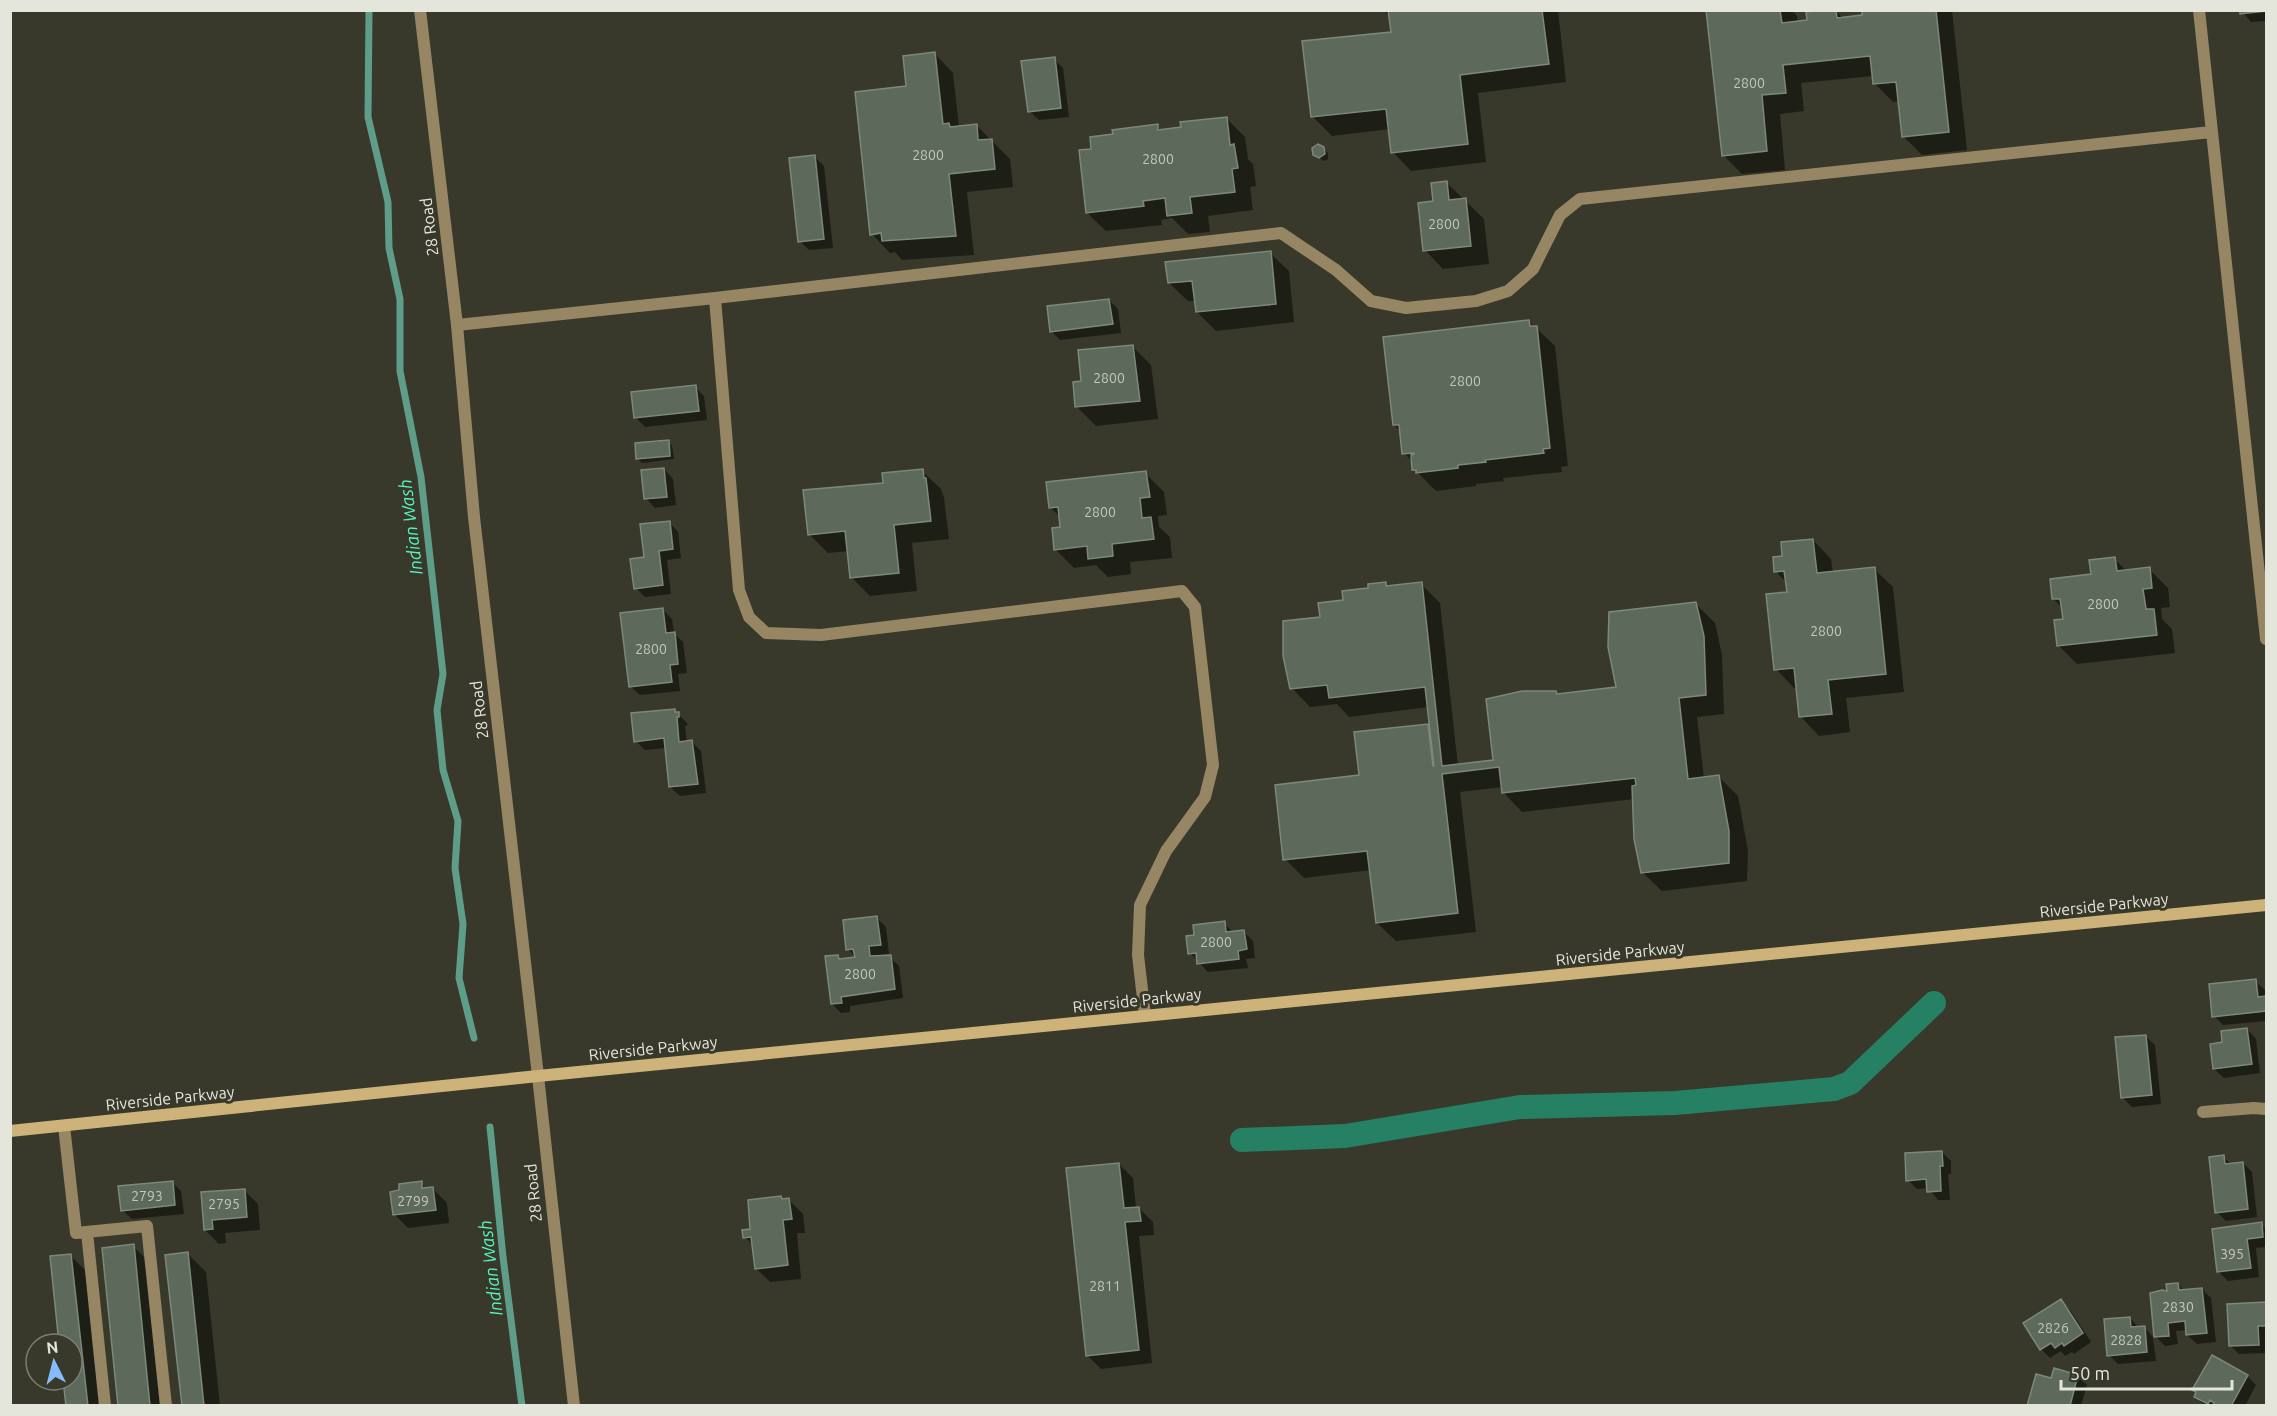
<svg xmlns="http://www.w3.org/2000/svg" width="2277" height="1416" font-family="Ubuntu,sans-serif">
<rect width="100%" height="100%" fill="#38392a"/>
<path fill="#0007" d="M1383,10H1558L1566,82L1478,93L1486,162L1411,171L1393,152L1390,129L1332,136L1313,117L1392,33L1390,17Z
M1708,10H1792L1797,16L1798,23L1809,22L1836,11L1844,19L1864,16L1863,10H1952L1967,150L1922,155L1903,136L1900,101L1893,102L1874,83L1873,76L1801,83L1804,111L1780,114L1785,170L1742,174L1723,155Z
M2241,10H2266V21L2251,22Z
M935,54L953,73L959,127L976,125L1010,159L1013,187L967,192L974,255L902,260L895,252L890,253L872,234L908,87Z
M1054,59L1063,68L1069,117L1039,120L1029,111Z
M1226,118L1245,137L1248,159L1253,164L1256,186L1250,187L1253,210L1208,216L1210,232L1188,234L1172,218L1161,220L1162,225L1106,231L1087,213L1093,150L1157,126L1162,131Z
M1323,148L1328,153V159L1324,161L1314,154Z
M815,157L824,166L833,248L809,250L800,241Z
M1447,183L1484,219L1489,264L1443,269L1425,250L1435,203Z
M1270,253L1289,271L1294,322L1216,331L1197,312L1196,301H1188L1169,283Z
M1109,300L1118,309L1121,333L1060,340L1051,331Z
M1529,321L1555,346L1568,466L1561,467L1562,472L1503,478L1504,481L1476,484V486L1436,491L1414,469L1413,462L1404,453L1401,432L1394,425Z
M1132,346L1151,365L1158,419L1096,426L1077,407L1083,382Z
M695,387L704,396L707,420L645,427L636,418Z
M668,441L672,446L674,459L642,463L638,459Z
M664,469L673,479L676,505L655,508L646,498Z
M922,471L941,489L944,498L949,539L912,543L917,591L870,596L851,577L849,551L828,553L809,534Z
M1145,473L1164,492L1167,515L1158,516L1159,527L1170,537L1172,558L1130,562L1131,574L1108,577L1096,565L1074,568L1055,549L1062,529L1061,518L1050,507Z
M669,522L678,532L681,558L667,560L671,594L645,597L636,588L646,558Z
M1813,540L1831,559L1833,573L1874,569L1893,587L1904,692L1846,698L1850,732L1819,736L1801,717L1798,688H1794L1776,669L1788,593L1787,583L1776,572L1784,558Z
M2114,559L2127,571L2149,569L2168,588L2170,607L2161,608L2162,619L2172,629L2175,653L2077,664L2058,645L2064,620L2063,608L2053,599L2093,576Z
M1385,584L1389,588L1421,584L1440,603L1458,766L1495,762L1556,692L1558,695L1618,689L1696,604L1715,623L1722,655L1724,714L1697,717L1704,779L1719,777L1738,796L1748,851L1747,881L1662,891L1643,873L1634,799L1522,812L1504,793L1503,787L1460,792L1476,932L1396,941L1377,923L1371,870L1304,878L1285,859L1360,777L1427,725L1432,730L1429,707L1349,717L1337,704L1310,707L1292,688L1322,618L1345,601Z
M663,610L672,619L674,633L683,642L687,673L678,674L680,691L640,695L630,686Z
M674,710L687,723L688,725L685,726L687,743L692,742L701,751L706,793L680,796L670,787L666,748L645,750L636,741Z
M877,918L886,927L889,954L880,955V957H890L899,966L903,998L850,1006V1012L841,1013L832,1004L838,956L842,960L857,958L848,949Z
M1224,923L1234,933L1244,932L1253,941L1255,958L1246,959L1248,968L1208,972L1190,953L1196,936Z
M2255,981L2265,990L2266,1021L2223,1025L2214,1016Z
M2247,1029L2256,1039L2260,1073L2224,1078L2214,1069L2224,1043Z
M2145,1036L2155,1045L2161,1104L2132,1107L2123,1098Z
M1942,1152L1951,1161V1174H1948L1950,1200H1938L1928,1188L1917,1189L1908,1180Z
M2223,1157L2232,1165L2243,1163L2252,1172L2257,1217L2226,1221L2217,1212Z
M1119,1164L1133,1178L1136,1208H1139L1153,1222L1154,1235L1139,1236L1152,1363L1101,1369L1087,1355Z
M172,1182L181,1191L184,1214L132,1219L122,1210Z
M421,1183L427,1189H433L447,1203L449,1223L408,1228L394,1214Z
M244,1190L258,1204L260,1230L225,1233L226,1243L219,1244L205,1230L203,1193Z
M783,1200H789L803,1214L805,1233H797L801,1279L770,1282L756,1268L754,1246L745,1237Z
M2261,1224L2266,1229V1247L2256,1248L2259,1277L2228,1281L2219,1272L2214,1230Z
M133,1246L152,1265L167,1406H120Z
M187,1253L206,1272L220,1406H183Z
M70,1255L89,1274L104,1406H68L65,1380H72V1344H61Z
M2178,1284L2184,1291L2202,1289L2211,1298L2216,1342L2197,1344L2187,1335V1330L2176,1331L2178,1344L2165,1346L2155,1336L2169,1294Z
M2061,1301L2070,1310L2091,1342L2074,1354L2072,1352L2065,1356L2061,1351L2050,1358L2041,1349Z
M2266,1303V1353L2239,1354L2230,1345L2228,1305Z
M2130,1318L2139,1328L2144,1327L2153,1337L2156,1361L2118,1364L2109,1355Z
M2078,1376L2087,1385L2081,1406H2029L2052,1380Z
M2247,1376L2256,1385L2245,1406H2205L2195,1396L2197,1393L2194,1390Z"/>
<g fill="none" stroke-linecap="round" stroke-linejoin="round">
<path stroke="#5e9e88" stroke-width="7" d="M369,10L368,117L388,202L389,248L400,299V371L421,477L443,674L437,710L443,770L458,821L455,868L463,924L459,978L474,1038
M490,1127L503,1257L522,1406"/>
<path stroke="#258064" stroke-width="24" d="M1242,1140L1345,1136L1520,1107L1675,1103L1834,1089L1850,1083L1934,1003"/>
</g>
<path fill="#5d695b" stroke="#7c8879" stroke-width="1.5" d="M1388,10H1542L1549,64L1460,75L1468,144L1391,153L1386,109L1311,117L1302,41L1391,32Z
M1706,10H1780L1782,23L1807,20L1806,12L1823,10H1836L1837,18L1862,15V10H1936L1949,132L1902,137L1896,82L1873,84L1870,56L1783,65L1786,93L1762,95L1767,151L1722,156Z
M2240,10H2266V11L2240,14Z
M935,52L943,124L949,123L950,127L977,124L978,140L992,139L995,169L949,174L956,236L882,241L881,233L870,235L855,92L906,86L903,56Z
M1055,57L1061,108L1028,112L1021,61Z
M1227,117L1230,145L1234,144L1238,168L1232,169L1235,192L1190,197L1192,213L1167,216L1165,198L1143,201L1144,206L1086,213L1079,150L1091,149L1090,137L1113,134L1112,130L1158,124V130L1181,127L1180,122Z
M1318,144L1324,147L1325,154L1319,158L1313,155L1312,148Z
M815,155L824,239L798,242L789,158Z
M1447,181L1449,200L1466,198L1471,246L1423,251L1418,203L1433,201L1431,183Z
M1271,251L1276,304L1196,312L1192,281L1168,283L1165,262Z
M1109,299L1113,324L1050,332L1047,306Z
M1529,320L1530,326H1537L1550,448L1543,449L1544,453L1485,460L1486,462L1458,465V468L1416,473V470H1412L1411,455L1414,454V453L1402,454L1399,425H1393L1383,337Z
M1133,345L1140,401L1075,407L1073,382L1081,381L1078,350Z
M696,385L699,411L634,418L631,392Z
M669,440L670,456L636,459L635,443Z
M664,468L667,497L644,499L641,470Z
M923,469L924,478H926L931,521L894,525L899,573L850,578L845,531L808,535L803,490L883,483L882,473Z
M1146,471L1150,497L1140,498L1142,518L1151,517L1154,539L1112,544L1113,556L1088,559L1087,546L1054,550L1052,528L1060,527L1058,507L1049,508L1046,482Z
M670,521L673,549L659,551L663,585L634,589L630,559L644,557L640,524Z
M1813,539L1817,573L1875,567L1886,674L1828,680L1832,714L1799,717L1794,668L1774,670L1766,594L1787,592L1784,571L1774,572L1773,557L1782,556L1781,542Z
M2115,557L2117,571L2150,567L2152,588L2143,589L2146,609H2154L2157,635L2057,646L2054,620L2063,619L2060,599H2052L2050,579L2091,574L2089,560Z
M1386,582V586L1422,582L1442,766L1493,760L1486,699L1522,691H1556L1557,694L1616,687L1608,647L1609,612L1696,602L1704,636L1706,695L1679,698L1688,779L1719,775L1729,831V863L1641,873L1634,839L1632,786L1636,785L1635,778L1502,793L1499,767L1442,774L1458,913L1376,923L1367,851L1283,860L1275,785L1359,775L1354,732L1428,724L1433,766H1434L1425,687L1329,698L1327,685L1290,689L1283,656V621L1320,617L1318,603L1343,600L1342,591L1368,588V584Z
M663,608L666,633L675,632L678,664L670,665L672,682L629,687L620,613Z
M675,709V712H679V717H677L679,742L692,740L698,784L669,787L664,738L634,742L631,713Z
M877,916L881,945L869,946L870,956L891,955L895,989L841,997L842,1003L831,1004L825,956L838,955L839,959L855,957L853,949L846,950L843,920Z
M1225,921L1226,932L1244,930L1247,949L1238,951L1239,959L1197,964L1196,953L1188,954L1186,936L1194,935L1193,925Z
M2256,979L2258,997L2266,996V1011L2212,1017L2209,984Z
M2247,1028L2252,1064L2213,1069L2210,1044L2222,1042L2221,1031Z
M2146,1035L2152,1095L2121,1098L2115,1037Z
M1942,1151L1943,1166H1940L1941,1191L1927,1192L1926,1179L1906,1181L1905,1153Z
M2224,1155L2225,1164L2243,1162L2248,1209L2215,1213L2209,1157Z
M1119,1163L1124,1208L1139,1207L1141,1221L1125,1222L1139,1350L1086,1356L1066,1168Z
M173,1181L175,1205L121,1211L118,1186Z
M422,1181V1188L433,1187L436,1210L393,1215L390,1192L399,1190V1184Z
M245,1189L247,1217L212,1220L213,1229L204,1230L201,1192Z
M781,1196L782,1199L789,1198L792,1219L783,1220L788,1265L755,1269L751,1237L743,1238L742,1230L750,1229L748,1200Z
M2262,1222L2263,1237L2247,1239L2251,1268L2217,1272L2212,1229Z
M134,1244L150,1406H118L102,1248Z
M188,1252L204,1406H182L165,1255Z
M71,1254L88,1406H66L63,1380H72V1344H59L50,1256Z
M2178,1283L2179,1290L2202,1288L2207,1333L2186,1335L2185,1321L2168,1323L2169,1336L2154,1337L2150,1293L2162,1290L2167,1291L2166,1284Z
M2061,1299L2083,1333L2064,1346L2062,1343L2055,1348L2051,1343L2040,1350L2023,1323Z
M2266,1302V1326H2258L2259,1345L2229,1346L2227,1304Z
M2130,1317L2131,1327L2145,1326L2147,1352L2107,1356L2104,1319Z
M2212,1355L2248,1375L2231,1406H2213L2214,1403L2210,1400L2208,1404L2194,1397L2196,1392L2192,1390Z
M2054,1368L2078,1375L2070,1406H2027L2036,1374L2051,1378Z"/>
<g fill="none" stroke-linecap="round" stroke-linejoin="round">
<path stroke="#978663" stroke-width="12" d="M2199,10L2266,639
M715,298L739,590L749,617L766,633L821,635L1182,591L1195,607L1213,765L1205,797L1166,851L1140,905L1138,955L1145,1016
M457,325L715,298L1281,233L1336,270L1371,301L1406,308L1476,301L1508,291L1533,269L1560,215L1580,199L2211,132
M64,1126L76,1233L147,1226L166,1406
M87,1232L105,1406"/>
<path stroke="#978663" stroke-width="12" d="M420,10L457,325L474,517L538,1076
M2203,1112L2254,1108L2266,1109"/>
<path stroke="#978663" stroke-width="12" d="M538,1076L574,1406"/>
<path stroke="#cdb279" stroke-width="12" d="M10,1131L538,1076L2266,905"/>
</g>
<g text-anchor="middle" stroke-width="6" stroke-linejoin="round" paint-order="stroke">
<g font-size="14" fill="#c2c6bb">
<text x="1749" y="88">2800</text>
<text x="928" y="160">2800</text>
<text x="1158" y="164">2800</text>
<text x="1444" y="229">2800</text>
<text x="1109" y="383">2800</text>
<text x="1465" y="386">2800</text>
<text x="1100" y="517">2800</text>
<text x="2103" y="609">2800</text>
<text x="1826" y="636">2800</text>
<text x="651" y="654">2800</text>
<text x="1216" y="947">2800</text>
<text x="860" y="979">2800</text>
<text x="147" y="1201">2793</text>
<text x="413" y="1206">2799</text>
<text x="224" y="1209">2795</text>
<text x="2232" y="1259">395</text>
<text x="1105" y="1291">2811</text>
<text x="2178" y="1312">2830</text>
<text x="2053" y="1333">2826</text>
<text x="2126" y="1345">2828</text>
</g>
<g font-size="16" fill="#e4e5db" stroke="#38392a">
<text transform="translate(429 227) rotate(-97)" y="6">28 Road</text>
<text transform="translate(479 710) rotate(-97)" y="6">28 Road</text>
<text transform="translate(2104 905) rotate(-6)" y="6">Riverside Parkway</text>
<text transform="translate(1620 953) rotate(-6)" y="6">Riverside Parkway</text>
<text transform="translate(1137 1000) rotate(-6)" y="6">Riverside Parkway</text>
<text transform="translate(653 1048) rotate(-6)" y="6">Riverside Parkway</text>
<text transform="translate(170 1098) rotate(-6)" y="6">Riverside Parkway</text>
<text transform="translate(533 1193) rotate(-96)" y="6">28 Road</text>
</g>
<g font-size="18" font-style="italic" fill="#57f3c2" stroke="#38392a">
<text transform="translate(411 527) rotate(-97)" y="6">Indian Wash</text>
<text transform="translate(491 1268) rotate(-97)" y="6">Indian Wash</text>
</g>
</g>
<rect width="2277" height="1416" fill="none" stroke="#e4e5db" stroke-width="24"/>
<g transform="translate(54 1362) rotate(354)"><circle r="28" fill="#38392a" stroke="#7d7e71" stroke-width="1.5"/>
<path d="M0-4.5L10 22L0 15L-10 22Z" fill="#84bcfb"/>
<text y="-9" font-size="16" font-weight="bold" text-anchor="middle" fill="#e4e5db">N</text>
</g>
<path d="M2061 1380v9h171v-9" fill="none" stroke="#e4e5db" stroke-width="3"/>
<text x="2070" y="1380" font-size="18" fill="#e4e5db" stroke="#38392a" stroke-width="4.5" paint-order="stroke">50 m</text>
</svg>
